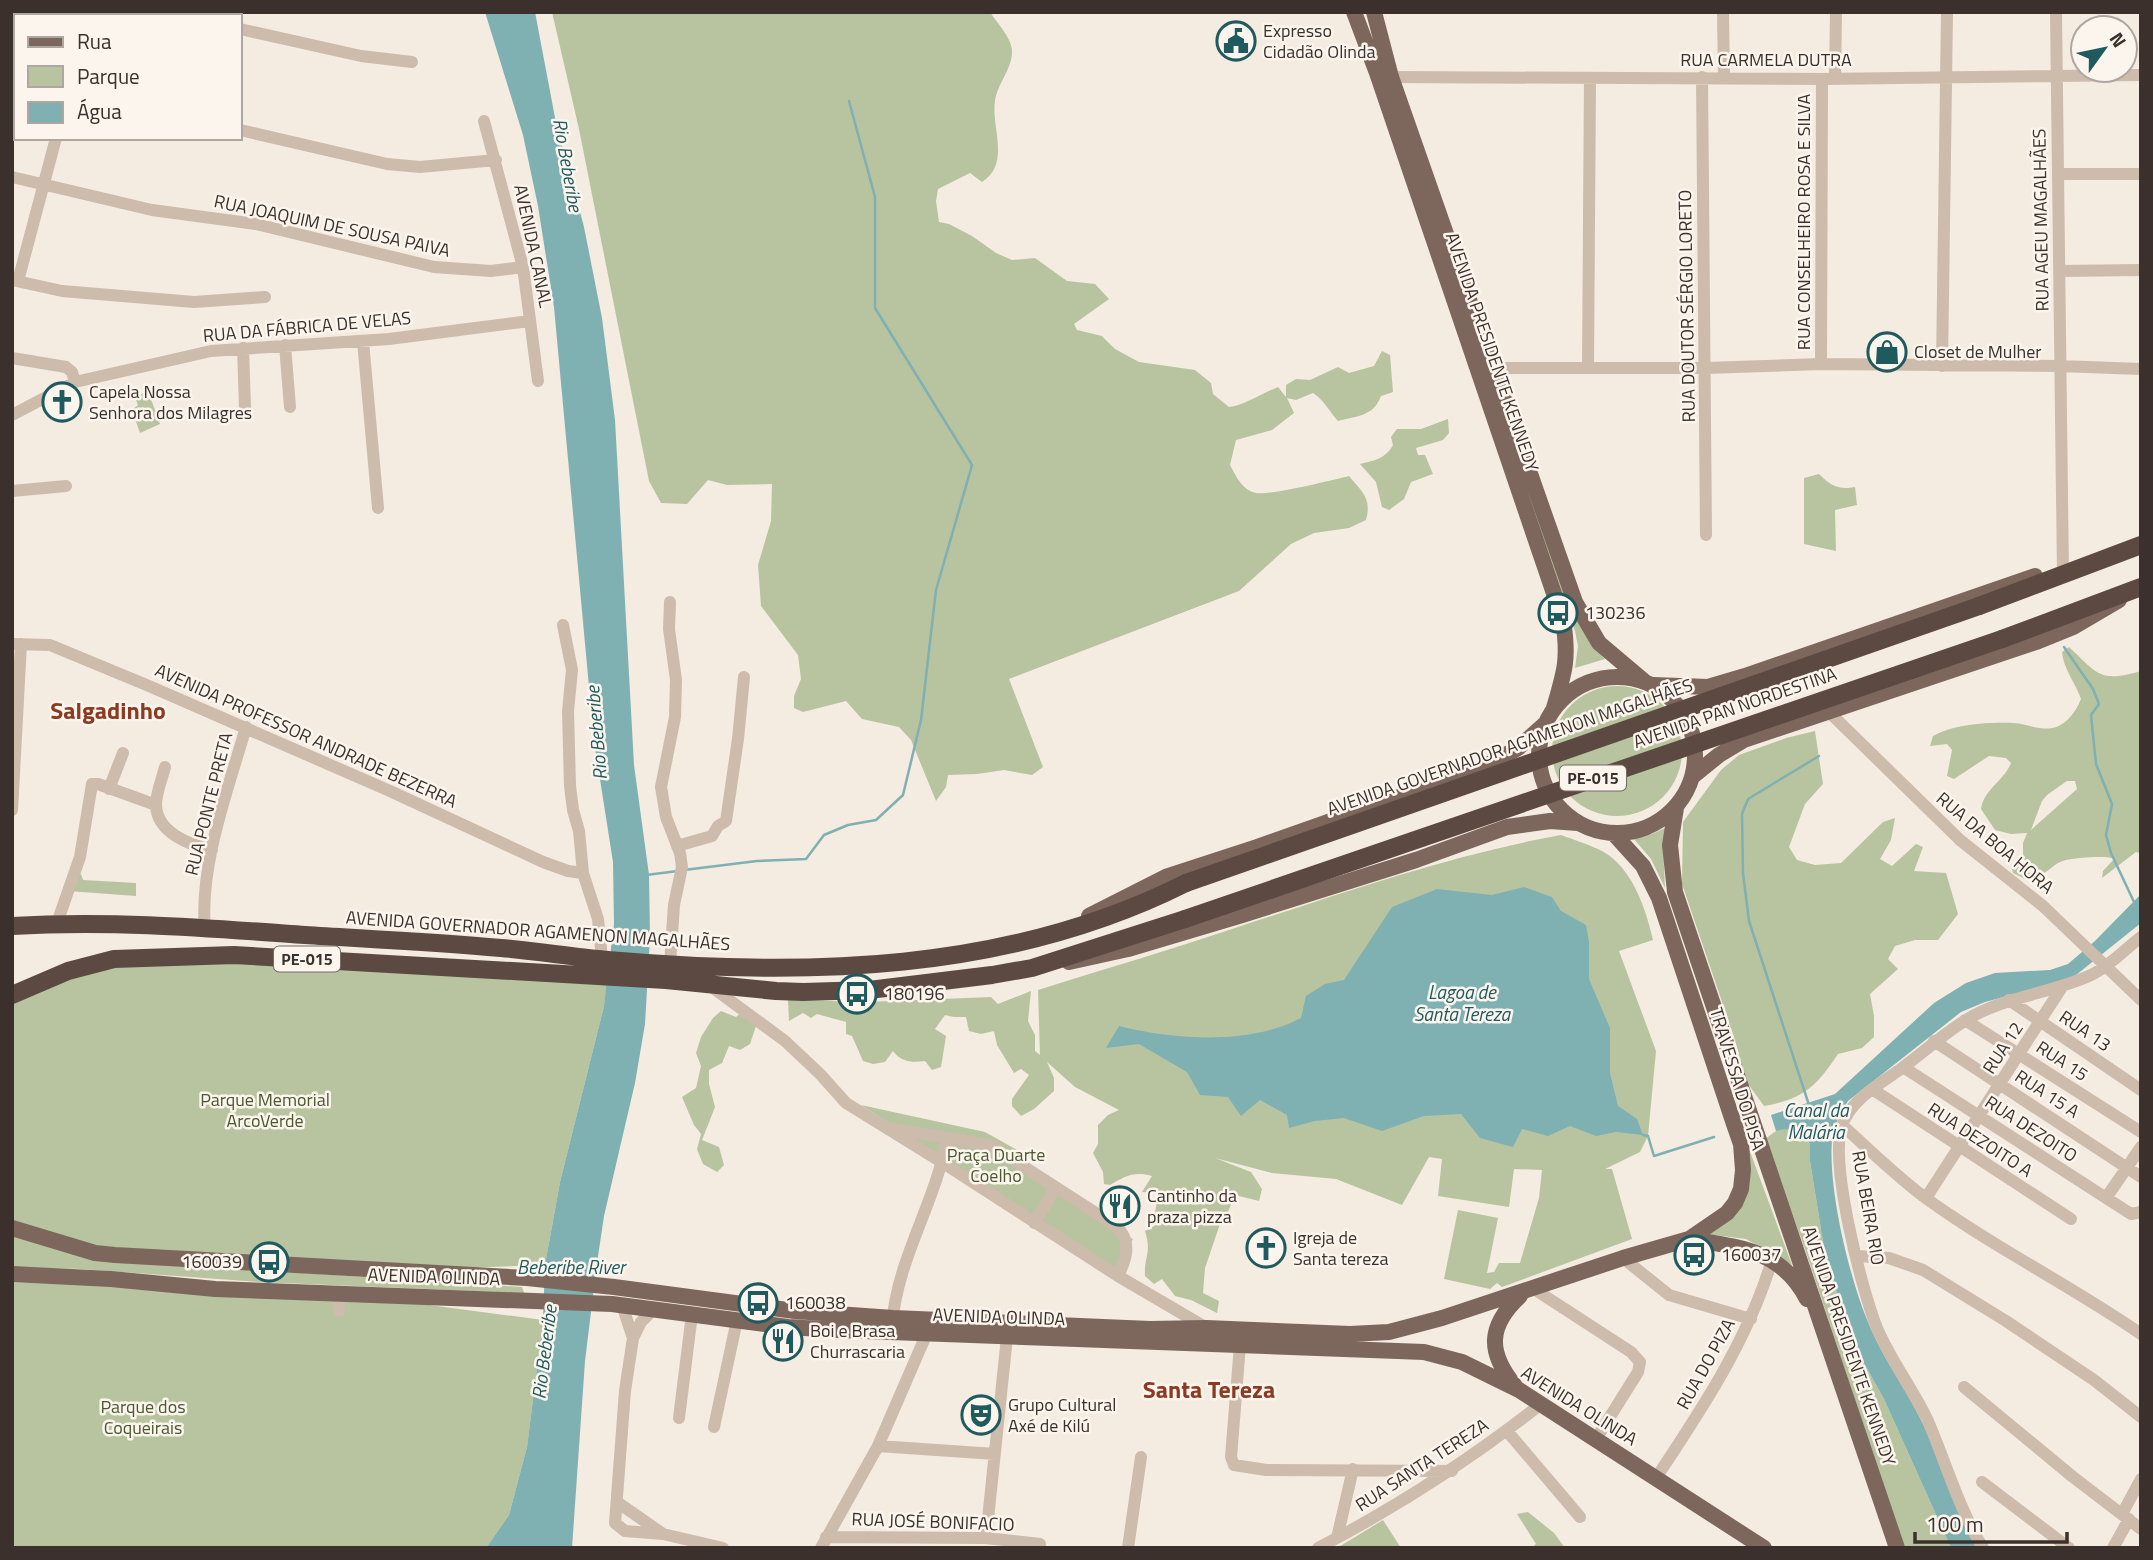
<svg xmlns="http://www.w3.org/2000/svg" width="2153" height="1560" font-family="'Titillium Web',sans-serif">
<rect width="100%" height="100%" fill="#f4ebe1"/>
<path fill="#b8c4a0" fill-rule="evenodd" d="M552,12H990C997,23 1011,37 1012,50C1013,68 997,84 995,101C991,128 1011,163 982,182L970,173L938,189L936,201L939,222L949,224L972,236L996,253L1012,260L1035,258L1067,281L1095,284L1109,299L1074,324L1077,330L1102,336L1115,349L1139,362L1195,370L1211,383L1213,394L1229,407C1243,406 1263,393 1278,387L1286,397V385L1296,379L1310,380L1338,367L1349,373L1374,366L1382,351L1390,355L1393,392L1381,396C1374,416 1357,416 1338,421C1329,411 1324,400 1313,393L1296,400L1287,398L1294,413L1272,430L1236,440L1230,465C1236,476 1242,490 1256,493C1268,496 1333,480 1349,476C1362,492 1372,498 1366,520L1349,528L1314,533L1291,544L1239,591L1009,679L1043,767L1032,775L1004,770L977,774L948,775L946,787L936,801L911,740L899,727L862,719L846,701L803,712L794,708V696L801,679L798,655L761,606L758,565L771,521L772,484L727,485L708,480L687,504L661,503L649,481L579,129Z
M148,391L160,424L140,433L132,410L138,405L135,397Z
M1448,419L1449,433L1443,440L1416,448L1418,455H1425L1433,474L1411,482L1404,499L1389,510L1382,507L1376,482L1360,464C1376,460 1385,459 1393,445L1391,437L1397,429H1421Z
M1819,474C1831,486 1838,490 1855,487L1857,505L1835,510L1836,551L1804,544V478Z
M1526,475L1590,642L1605,659L1575,668L1578,646L1575,631L1522,477Z
M2069,647C2098,674 2099,683 2141,671V853L2136,852L2102,878L2103,871L2114,859C2108,855 2075,858 2066,860C2051,863 2046,878 2027,880L2013,873L2011,865C2020,866 2025,873 2034,874L2037,867L2023,859V843L2027,833L2011,834L1995,830L1981,809C1984,789 2004,781 2011,763L2006,758L1989,756L1954,779L1947,776L1952,750L1947,744L1930,746L1933,736C1954,724 1990,722 2013,723C2023,723 2031,727 2040,728C2061,732 2074,716 2081,699C2076,684 2063,668 2062,652ZM2067,781H2075L2077,789L2031,830L2042,801L2047,795Z
M1552 751a65 65 0 1 1 130 0a65 65 0 1 1-130 0Z
M1815,731L1823,784L1805,804L1789,847L1797,860L1815,865L1841,863L1883,822L1895,818L1891,840L1880,859L1892,866L1916,844L1923,847L1914,871L1946,873L1958,914L1938,940H1915L1895,946L1888,959L1898,969L1870,994L1874,1016V1037L1862,1048L1838,1054C1816,1087 1803,1099 1764,1106L1746,1081L1735,1040L1682,884L1683,822L1721,770L1739,755L1786,738Z
M1667,827L1663,846L1665,888L1651,859L1633,838L1652,834Z
M1561,835C1575,840 1590,845 1602,851C1632,867 1646,909 1653,940L1619,951L1656,1051L1648,1136L1640,1152L1605,1169H1612L1632,1239L1502,1287L1497,1283L1490,1289L1444,1279L1458,1210L1498,1218L1487,1273L1494,1272L1499,1263H1520L1539,1198L1542,1170L1514,1169L1509,1207L1438,1196L1442,1159L1429,1157L1402,1205L1336,1179L1272,1173L1215,1158L1251,1172L1262,1189L1259,1201L1235,1195L1225,1219L1221,1221L1205,1268L1203,1293L1219,1301L1217,1313L1191,1300L1175,1296L1162,1279L1154,1284L1145,1276C1144,1255 1152,1254 1145,1231L1156,1225L1155,1212L1159,1193L1142,1192L1152,1176C1134,1171 1125,1176 1110,1185L1104,1184L1103,1172L1093,1153L1098,1144V1125L1108,1115L1119,1110L1075,1087L1047,1062L1054,1078V1091L1034,1109L1021,1116L1012,1106V1099L1029,1075L1021,1069L1014,1073L997,1045L994,1031L981,1034L969,1031L966,1017H954L945,1015L935,1029L946,1036L941,1067L932,1070L925,1061C912,1063 901,1062 893,1051L885,1062L873,1064L863,1061L852,1036L846,1034V1022L817,1014L811,1018L803,1013L789,1021L788,1000L867,1002L991,997L998,1004L1031,991L1028,1021L1035,1035V1051L1040,1055L1038,990C1104,969 1170,950 1235,928C1342,893 1450,855 1561,835Z
M81,874L83,880L136,883V896L68,891L75,878Z
M231,958L609,980L604,1006L560,1182L545,1265L436,1269L103,1251L12,1224V1000L102,959Z
M721,1011L736,1017L742,1012L757,1023L750,1044L740,1050L729,1046L722,1063L709,1070V1084L715,1107L702,1140L719,1147L724,1165L717,1172L703,1164L697,1149L701,1134L694,1125L682,1097L696,1088L701,1066L696,1053L701,1037L713,1018Z
M861,1105L985,1132L1028,1156L1024,1167L1069,1202L1133,1239L1116,1270Z
M1784,1128L1796,1130L1810,1144V1161L1824,1248L1841,1307L1860,1356L1884,1399L1951,1548H1904L1805,1249L1765,1139L1776,1131Z
M1745,1138L1792,1265L1746,1239L1707,1234L1734,1214Z
M12,1232L126,1262L522,1287L524,1293L259,1282L80,1269L12,1267Z
M12,1282L339,1293L543,1320L527,1447L509,1515L486,1548H12Z
M1528,1512L1554,1533L1565,1548H1531L1536,1544L1517,1514Z
M1383,1520L1401,1548H1337Z"/>
<path fill="#7fb0b2" d="M485,12H535L556,123L584,227L602,318L615,420L634,765L649,875L650,938L645,1024L635,1083L604,1216L597,1263L585,1361L572,1548H486L509,1515L527,1447L543,1320L545,1265L560,1182L604,1006L614,924L613,862L594,741L554,307L538,206L523,135Z
M1524,887L1552,897L1561,911L1586,925L1589,942V979L1610,1028V1073L1618,1106L1637,1119L1643,1135L1616,1132L1596,1136L1570,1126L1548,1136L1522,1129L1513,1147L1480,1138L1461,1114L1424,1116L1382,1131L1344,1118L1315,1121L1289,1128L1287,1115L1260,1100L1241,1116L1228,1097L1200,1095L1187,1072L1139,1044L1106,1048L1119,1026C1173,1040 1251,1045 1301,1018L1306,996L1325,984L1344,980L1392,907L1437,889L1492,895Z
M2141,894V923L2071,979L1985,1002L1961,1012L1848,1101C1841,1113 1833,1126 1832,1140C1828,1188 1848,1272 1866,1317C1879,1352 1902,1383 1919,1416C1941,1458 1958,1504 1977,1548H1951L1884,1399L1860,1356L1841,1307L1824,1248L1810,1161V1144C1801,1132 1791,1126 1776,1131L1771,1115L1835,1094L1934,1003L1966,983L1995,973L2050,970L2068,964L2095,941Z"/>
<g fill="none" stroke-linecap="round" stroke-linejoin="round">
<path stroke="#7fb0b2" stroke-width="2.5" d="M2064,647L2093,689L2099,704L2091,715L2096,764L2112,804L2106,835L2111,853L2134,902
M684,870L757,861L806,859L824,835L848,825L876,820L903,795L921,720L936,590L972,465L875,308V197L849,101
M646,875L678,871
M1809,1105L1749,921L1743,873L1742,814L1748,799L1819,756
M1643,1135L1648,1136L1654,1156L1714,1137"/>
<path stroke="#cdbbac" stroke-width="12" d="M164,12L180,16
M1723,12L1724,78
M2056,12L2063,575
M89,16L90,12
M240,29L361,56L412,62
M12,76L16,77
M1391,77L1822,79L2141,75
M1702,77L1706,535
M1835,78L1836,12
M484,121L523,267L538,381
M240,130L387,164L420,167L496,160
M2060,174H2141
M12,177L152,210L256,224L434,267L491,271L523,267
M2060,271L2141,270
M12,280L62,291L194,302L265,297
M18,281L56,138
M363,341L378,508
M285,345L290,407
M243,348L245,407
M12,358L66,367L72,372L75,382
M1821,364L1822,79
M1942,366L1947,12
M1588,367L1590,78
M1494,368H1706L1821,364L2059,366L2141,369
M12,415L75,382L211,351L389,339L530,321
M12,491L66,486
M563,625L572,670L568,711L570,786L573,810L579,831L583,873L598,919L602,959
M12,644L50,645L149,686L390,791L543,862L568,871L583,873
M1829,712L1960,840L2043,906L2141,1000
M165,767C162,779 156,793 156,805C157,833 190,845 212,850
M109,789L123,753
M12,810L21,644
M677,846L712,836L718,826L726,821L738,739L744,677
M57,923L80,857L92,784H98L156,805
M205,931C199,865 228,790 246,727
M670,964L674,905L682,867L680,853L666,817L661,787L675,717L676,680L669,629L670,602
M709,985L785,1041L820,1074L846,1103L943,1163L1118,1276L1205,1327
M2009,1000L2141,1090
M1965,1020L2141,1132
M1934,1041L2141,1177
M1903,1067L2131,1214L2141,1212
M1872,1089L2071,1219
M1842,1125C1870,1150 1897,1177 1927,1199C1996,1249 2072,1286 2141,1334
M893,1129L990,1145L1116,1226C1132,1241 1127,1258 1118,1276
M1926,1198L2062,987
M2106,1198L2141,1147
M1034,1223L1056,1188
M1857,1256L1889,1258L1923,1270L2006,1321L2094,1380L2141,1417
M1623,1258L1669,1295L1751,1319
M1534,1289L1631,1352L1640,1362L1638,1372L1596,1439
M622,1305L633,1338
M654,1309L641,1322L633,1338L625,1391L615,1523L625,1531L663,1534L723,1548
M339,1311V1293
M892,1325C897,1259 936,1202 947,1138
M1240,1345L1231,1457L1234,1465L1266,1470L1452,1471
M1964,1387L2073,1477L2141,1529
M679,1418L692,1314
M714,1427L737,1320
M1507,1431L1580,1517
M878,1446L995,1454
M1656,1478C1702,1409 1748,1340 1772,1260
M1982,1482L2069,1548
M617,1502L663,1534
M2122,1514L2141,1479
M826,1537L986,1538L1040,1544
M986,1538L1007,1337
M1337,1538L1353,1469
M821,1548L878,1446L927,1333
M1128,1548L1141,1457
M1318,1548C1397,1507 1471,1459 1541,1404
M1983,1548C1959,1509 1946,1463 1928,1421C1913,1389 1891,1361 1877,1328C1862,1291 1829,1162 1842,1126C1851,1098 1881,1084 1902,1068C1924,1052 1943,1034 1966,1020C2005,996 2050,994 2091,975C2110,966 2124,950 2141,937
M2113,1548L2129,1519"/>
<path stroke="#7d675c" stroke-width="16" d="M1354,12L1377,73L1563,620C1569,658 1565,671 1554,708
M1374,12L1391,77L1575,602L1599,643L1644,681
M1539 755a78 78 0 1 1 156 0a78 78 0 1 1-156 0Z
M1653,685L1708,687L1745,676L2035,576
M1693,776L1719,755L1744,740L2036,642L2073,627L2119,600
M1676,808L1670,845L1675,892L1897,1548
M1089,916L1168,876L1257,847L1484,767L1518,748L1545,724
M1069,962L1128,949L1242,915L1416,860L1507,827L1550,821L1578,823
M12,1228L95,1253L115,1255L527,1278L614,1287L795,1311L893,1318L1150,1329L1206,1328L1350,1334L1389,1332L1442,1318L1623,1258L1689,1239L1727,1213L1735,1203L1741,1189L1743,1170L1741,1144L1734,1124L1659,898L1643,866L1614,834
M1689,1239C1738,1247 1781,1249 1807,1299
M12,1274L111,1279L215,1289L612,1304L788,1327L837,1330L1424,1352L1462,1362L1519,1390L1764,1548
M1515,1386C1487,1352 1488,1326 1520,1296"/>
<path stroke="#5c4a42" stroke-width="18" d="M1979,606L2141,545
M2002,639L2141,587
M12,926C110,920 207,928 305,935C370,939 436,942 501,948C537,951 572,957 608,960C804,977 1007,973 1186,883
M12,995L68,971L114,959L234,955L666,980L776,991L803,992L869,990L992,975L1032,968L1185,919"/>
<path stroke="#5c4a42" stroke-width="18" d="M1186,883L1979,606
M1185,919L2002,639"/>
</g>
<defs>
<g id="civic-ring" transform="scale(2.0125)"><circle r="9.5" fill="#fbf5ee" stroke="#1f5a5e" stroke-width="1.5"/><path d="M-.6-6.5H3V-4.5H.6V-3L4-1V1h2V6H-6V1h2V-1L-.6-3ZM-1.2 2.5V6h2.4V2.5Z" fill="#1f5a5e"/></g>
<g id="shop-ring" transform="scale(2.0125)"><circle r="9.5" fill="#fbf5ee" stroke="#1f5a5e" stroke-width="1.5"/><path d="M-5-2.5h2.3a2.7 3.5 0 0 1 5.4 0H5L5.5 6h-11ZM-1.5-2.5h3a1.5 2.3 0 0 0-3 0Z" fill="#1f5a5e"/></g>
<g id="church-ring" transform="scale(2.0125)"><circle r="9.5" fill="#fbf5ee" stroke="#1f5a5e" stroke-width="1.5"/><path d="M-1.2-6h2.4v3.5h3.3v2.4h-3.3V6h-2.4V-.1h-3.3v-2.4h3.3Z" fill="#1f5a5e"/></g>
<g id="bus-ring" transform="scale(2.0125)"><circle r="9.5" fill="#fbf5ee" stroke="#1f5a5e" stroke-width="1.5"/><path d="M-5-6H5V4H4V6H2V4H-2V6H-4V4H-5ZM-3.5-4V0h7V-4ZM-3.5 1.2v1.5H-2V1.2ZM2 1.2v1.5H3.5V1.2Z" fill="#1f5a5e"/></g>
<g id="restaurant-ring" transform="scale(2.0125)"><circle r="9.5" fill="#fbf5ee" stroke="#1f5a5e" stroke-width="1.5"/><path d="M-5-6h1v4h1v-4h1v4h1v-4h1v5L-1.5 .5V6h-2V.5L-5-1ZM5-6V6H3V1.5H1.5Q1.5-4 5-6Z" fill="#1f5a5e"/></g>
<g id="theatre-ring" transform="scale(2.0125)"><circle r="9.5" fill="#fbf5ee" stroke="#1f5a5e" stroke-width="1.5"/><path d="M-5-5.5Q0-4 5-5.5V0Q5 5 0 6Q-5 5-5 0ZM-3.3-2.5H-1v1.5H-3.3ZM1-2.5H3.3v1.5H1ZM-2.8 1Q0 5.5 2.8 1Z" fill="#1f5a5e"/></g>
</defs>
<g fill-rule="evenodd">
<use href="#civic-ring" x="1236" y="41"/>
<use href="#shop-ring" x="1887" y="352"/>
<use href="#church-ring" x="62" y="402"/>
<use href="#bus-ring" x="1558" y="613"/>
<use href="#bus-ring" x="857" y="994"/>
<use href="#restaurant-ring" x="1120" y="1206"/>
<use href="#church-ring" x="1266" y="1248"/>
<use href="#bus-ring" x="1694" y="1255"/>
<use href="#bus-ring" x="269" y="1262"/>
<use href="#bus-ring" x="758" y="1303"/>
<use href="#restaurant-ring" x="783" y="1341"/>
<use href="#theatre-ring" x="981" y="1415"/>
</g>
<g text-anchor="middle" stroke-width="5" stroke-linejoin="round" paint-order="stroke">
<g fill="#fbf5ee" stroke="#756b66" stroke-width="2">
<rect x="1560" y="765.5" width="66" height="25" rx="5"/>
<rect x="274" y="946.5" width="66" height="25" rx="5"/>
</g>
<g font-size="16" font-weight="bold" fill="#3b302b">
<text x="1593" y="784">PE-015</text>
<text x="307" y="965">PE-015</text>
</g>
<g font-size="18" fill="#3b302b" stroke="#fbf5ee" text-anchor="start">
<text x="1263" y="37">Expresso<tspan x="1263" dy="21">Cidadão Olinda</tspan></text>
<text x="1914" y="358">Closet de Mulher</text>
<text x="89" y="398">Capela Nossa<tspan x="89" dy="21">Senhora dos Milagres</tspan></text>
<text x="1585" y="619">130236</text>
<text x="884" y="1000">180196</text>
<text x="1147" y="1202">Cantinho da<tspan x="1147" dy="21">praza pizza</tspan></text>
<text x="1293" y="1244">Igreja de<tspan x="1293" dy="21">Santa tereza</tspan></text>
<text x="1721" y="1261">160037</text>
<text x="242" y="1268" text-anchor="end">160039</text>
<text x="785" y="1309">160038</text>
<text x="810" y="1337">Boi e Brasa<tspan x="810" dy="21">Churrascaria</tspan></text>
<text x="1008" y="1411">Grupo Cultural<tspan x="1008" dy="21">Axé de Kilú</tspan></text>
</g>
<g font-size="18" fill="#3b302b" stroke="#fbf5ee">
<text x="1766" y="66">RUA CARMELA DUTRA</text>
<text transform="translate(2041 220) rotate(-91)" y="6">RUA AGEU MAGALHÃES</text>
<text transform="translate(1804 222) rotate(-90)" y="6">RUA CONSELHEIRO ROSA E SILVA</text>
<text transform="translate(332 226) rotate(12)" y="6">RUA JOAQUIM DE SOUSA PAIVA</text>
<text transform="translate(533 246) rotate(78)" y="6">AVENIDA CANAL</text>
<text transform="translate(1687 306) rotate(-91)" y="6">RUA DOUTOR SÉRGIO LORETO</text>
<text transform="translate(307 327) rotate(-5)" y="6">RUA DA FÁBRICA DE VELAS</text>
<text transform="translate(1492 352) rotate(71)" y="6">AVENIDA PRESIDENTE KENNEDY</text>
<text transform="translate(1735 708) rotate(-19)" y="6">AVENIDA PAN NORDESTINA</text>
<text transform="translate(306 736) rotate(24)" y="6">AVENIDA PROFESSOR ANDRADE BEZERRA</text>
<text transform="translate(1510 747) rotate(-19)" y="6">AVENIDA GOVERNADOR AGAMENON MAGALHÃES</text>
<text transform="translate(209 804) rotate(-76)" y="6">RUA PONTE PRETA</text>
<text transform="translate(1995 843) rotate(40)" y="6">RUA DA BOA HORA</text>
<text transform="translate(538 931) rotate(4)" y="6">AVENIDA GOVERNADOR AGAMENON MAGALHÃES</text>
<text transform="translate(2085 1031) rotate(34)" y="6">RUA 13</text>
<text transform="translate(2003 1048) rotate(-57)" y="6">RUA 12</text>
<text transform="translate(2062 1061) rotate(33)" y="6">RUA 15</text>
<text transform="translate(1737 1079) rotate(73)" y="6">TRAVESSA DO PISA</text>
<text transform="translate(2047 1094) rotate(33)" y="6">RUA 15 A</text>
<text transform="translate(2031 1129) rotate(33)" y="6">RUA DEZOITO</text>
<text transform="translate(1980 1140) rotate(33)" y="6">RUA DEZOITO A</text>
<text transform="translate(1868 1208) rotate(80)" y="6">RUA BEIRA RIO</text>
<text transform="translate(434 1277) rotate(2)" y="6">AVENIDA OLINDA</text>
<text transform="translate(999 1317) rotate(2)" y="6">AVENIDA OLINDA</text>
<text transform="translate(1849 1346) rotate(71)" y="6">AVENIDA PRESIDENTE KENNEDY</text>
<text transform="translate(1706 1364) rotate(-61)" y="6">RUA DO PIZA</text>
<text transform="translate(1579 1406) rotate(32)" y="6">AVENIDA OLINDA</text>
<text transform="translate(1422 1465) rotate(-33)" y="6">RUA SANTA TEREZA</text>
<text transform="translate(933 1522) rotate(2)" y="6">RUA JOSÉ BONIFACIO</text>
</g>
<g font-size="18" fill="#4a5a2e" stroke="#fbf5ee">
<text x="265" y="1106">Parque Memorial<tspan x="265" dy="21">ArcoVerde</tspan></text>
<text x="996" y="1161">Praça Duarte<tspan x="996" dy="21">Coelho</tspan></text>
<text x="143" y="1413">Parque dos<tspan x="143" dy="21">Coqueirais</tspan></text>
</g>
<g font-size="19" font-style="italic" fill="#1f5a5e" stroke="#fbf5ee">
<text transform="translate(568 165) rotate(80)" y="7">Rio Beberibe</text>
<text transform="translate(596 733) rotate(-95)" y="7">Rio Beberibe</text>
<text x="1462" y="999">Lagoa de<tspan x="1462" dy="22">Santa Tereza</tspan></text>
<text x="1816" y="1117">Canal da<tspan x="1816" dy="22">Malária</tspan></text>
<text x="571" y="1274">Beberibe River</text>
<text transform="translate(544 1352) rotate(-83)" y="7">Rio Beberibe</text>
</g>
<g font-size="24" font-weight="bold" fill="#8c3b22" stroke="#fbf5ee">
<text x="108" y="719">Salgadinho</text>
<text x="1209" y="1398">Santa Tereza</text>
</g>
</g>
<rect width="2153" height="1560" fill="none" stroke="#3b302b" stroke-width="28"/>
<rect x="14" y="14" width="228" height="126" fill="#fbf5ee" stroke="#aea6a0" stroke-width="2"/>
<rect x="28" y="37" width="35" height="10" fill="#7d675c" stroke="#aea6a0" stroke-width="2"/>
<text x="77" y="49" font-size="21" fill="#3b302b">Rua</text>
<rect x="28" y="66" width="35" height="21" fill="#b8c4a0" stroke="#aea6a0" stroke-width="2"/>
<text x="77" y="84" font-size="21" fill="#3b302b">Parque</text>
<rect x="28" y="102" width="35" height="21" fill="#7fb0b2" stroke="#aea6a0" stroke-width="2"/>
<text x="77" y="119" font-size="21" fill="#3b302b">Água</text>
<g transform="translate(2104 49) rotate(57)"><circle r="33" fill="#fbf5ee" stroke="#aea6a0" stroke-width="2"/>
<path d="M0-5L12 26L0 18L-12 26Z" fill="#1f5a5e"/>
<text y="-10" font-size="19" font-weight="bold" text-anchor="middle" fill="#3b302b">N</text>
</g>
<path d="M1915 1532v10h152v-10" fill="none" stroke="#3b302b" stroke-width="3.5"/>
<text x="1926" y="1532" font-size="21" fill="#3b302b" stroke="#fbf5ee" stroke-width="5" paint-order="stroke">100 m</text>
</svg>
